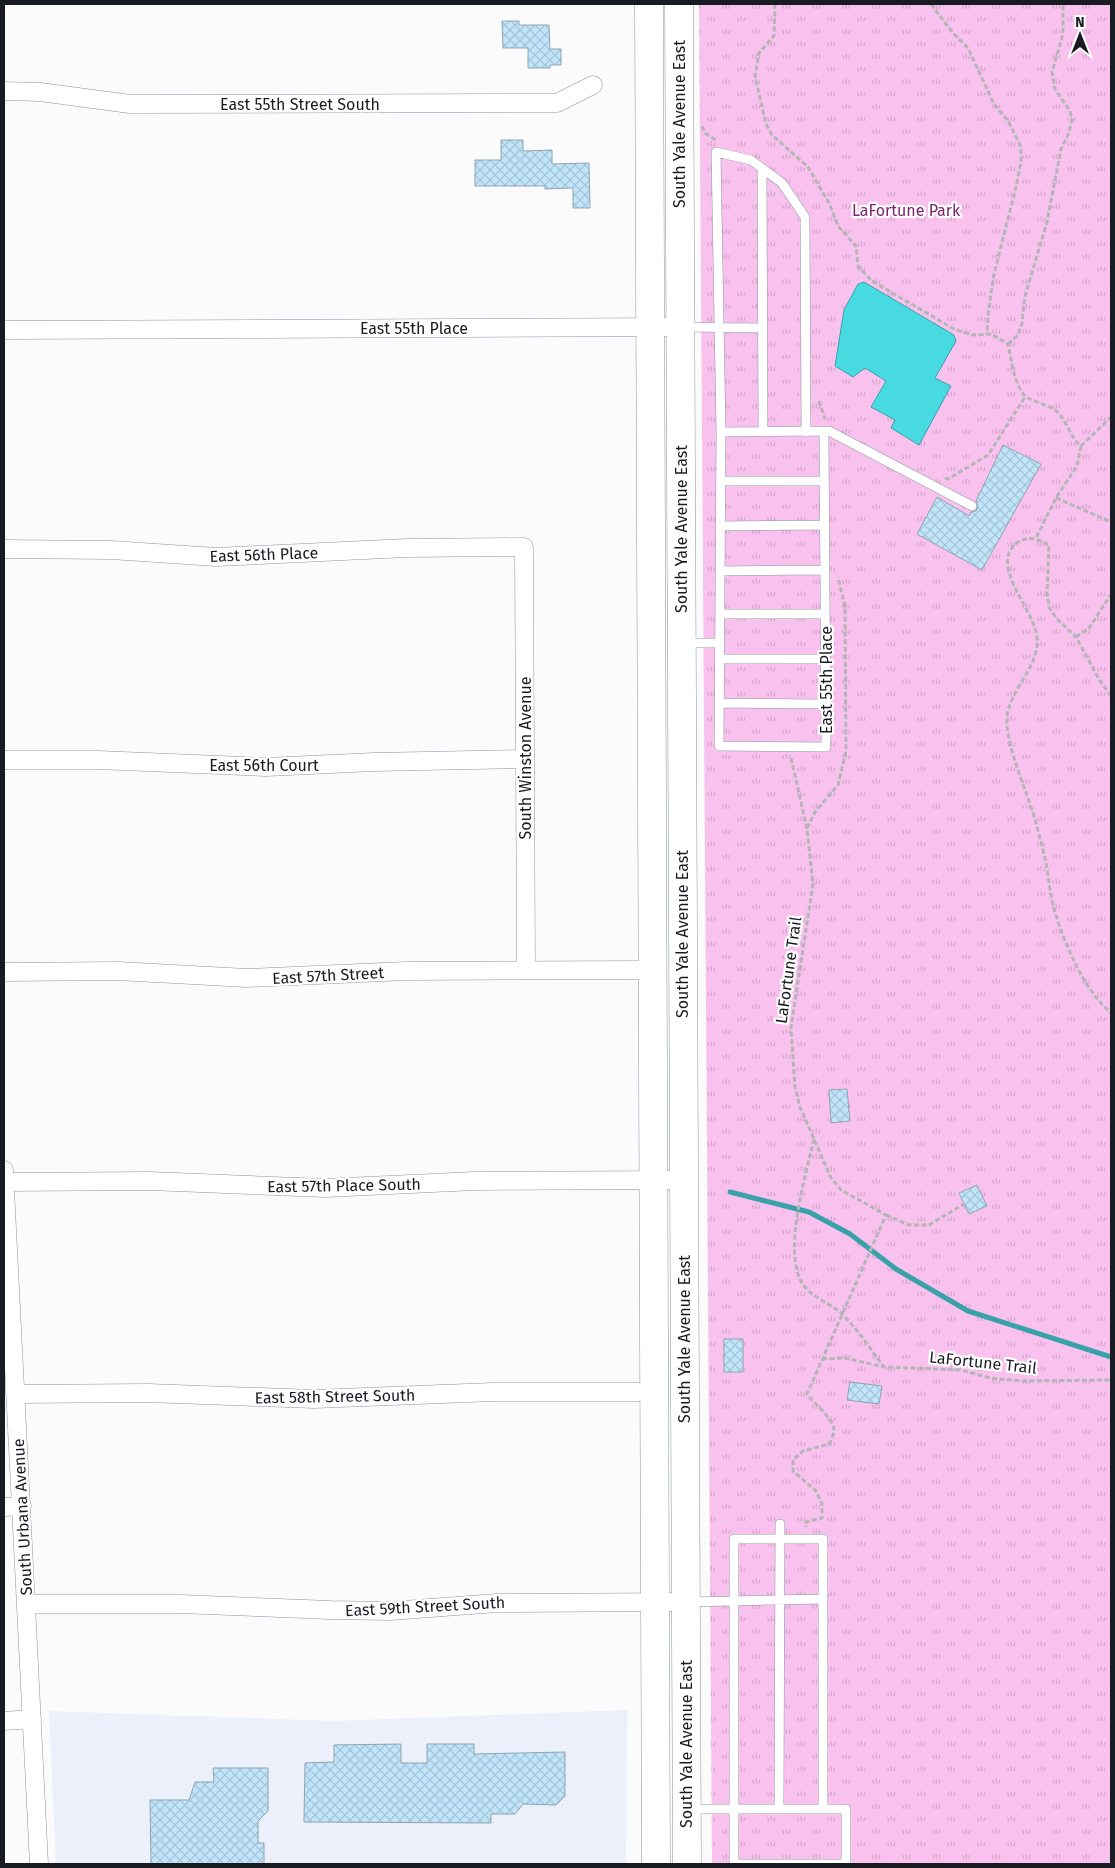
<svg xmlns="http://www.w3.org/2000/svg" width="1115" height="1868" font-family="'Fira Sans',sans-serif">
<defs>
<pattern id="park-tufts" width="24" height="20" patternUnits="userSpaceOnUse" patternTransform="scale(1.25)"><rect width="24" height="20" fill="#f9c2ee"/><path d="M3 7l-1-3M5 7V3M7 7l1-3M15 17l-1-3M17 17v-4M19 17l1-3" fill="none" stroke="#d5a6cc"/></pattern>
<pattern id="building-cross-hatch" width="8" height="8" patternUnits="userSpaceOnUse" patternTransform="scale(1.25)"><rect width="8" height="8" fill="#c0e5fb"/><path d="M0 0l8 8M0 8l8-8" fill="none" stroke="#a4c4d7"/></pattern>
</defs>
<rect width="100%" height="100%" fill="#fbfbfb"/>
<path fill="#ebf0fb" d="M627,1710L626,1864H56L49,1711L333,1721Z"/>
<path fill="url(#park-tufts)" d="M699,4H1111V1864H712Z"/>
<path fill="#47dae1" stroke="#39a1a8" d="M864,282L954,335L956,341L935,378L951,386L919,445L891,428L895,420L871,407L886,381L865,368L853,377L835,366L844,310L858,284Z"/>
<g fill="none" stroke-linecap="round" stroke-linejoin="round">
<path stroke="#39a1a8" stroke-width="5" d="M730,1192L809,1212L850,1234L896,1269L968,1311L1111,1357"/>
</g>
<path fill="url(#building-cross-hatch)" stroke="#8fa4af" d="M502,21H519V25H549L550,49H561V65H550V68H528V48H503Z
M501,140H523V151L552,150V164L589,163L590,208H573V188L545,189V186H475V160H501Z
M1003,445L1041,464L982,570L917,534L937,497L969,516L971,512L976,511L978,506L976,501Z
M847,1089L850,1121L831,1123L829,1090Z
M977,1185L987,1206L969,1214L959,1193Z
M724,1339H743V1372H724Z
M850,1382L882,1386L879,1404L847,1400Z
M401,1744V1763H427V1744H474V1754L565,1752V1796L556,1805L523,1804L515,1814H491V1823L304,1822L305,1763L334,1762V1745Z
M213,1768H268V1811L258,1821V1843H264V1864H151L150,1800H189L195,1782H214Z"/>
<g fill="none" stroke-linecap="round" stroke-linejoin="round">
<g stroke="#8b93a5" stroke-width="10">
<path id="lane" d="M762,168L763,432
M683,327L763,328
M721,432L829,431L972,506
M806,432L805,217L782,183L751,160L716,152L721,432L719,746L826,747L824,432
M721,481H824
M720,526L825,525
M720,571L825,570
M720,614H825
M684,643H720
M720,659H826
M720,703L826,704
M688,1602L823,1599
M689,1809H846V1864
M779,1809L780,1524
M734,1864V1539H823V1809
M734,1864H846"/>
</g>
<g stroke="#8b93a5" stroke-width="19">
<path id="street" d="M4,91L40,92L130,104L557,103L593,85
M4,330L680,327
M4,549L111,550L216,557L407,548L524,547L526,970
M4,760H98L266,767L374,762L525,759
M4,972L118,971L247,978L406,971L653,970
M4,1170L39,1864
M4,1182L150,1181L325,1188L475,1181L683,1180
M15,1394L148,1393L314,1399L493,1392H654
M4,1507L22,1506
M27,1604H180L330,1610L390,1611L497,1603L686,1602
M4,1721L32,1719"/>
</g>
<g stroke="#8b93a5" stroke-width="29">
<path id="primary" d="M649,4L656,1864
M679,4L687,1864"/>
</g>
<path stroke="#b4b5b7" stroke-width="3" stroke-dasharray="5 2.5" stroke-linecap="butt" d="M775,4L774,36L759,53L755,76L766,124L772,135L808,167L830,205L838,226L856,246L858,266L872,281L954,329L972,335L991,334L1008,344C1011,358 1015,391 1028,398C1037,403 1049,405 1056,411C1068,421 1070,438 1081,446L1077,466L1056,498L1036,538
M931,4L952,32L968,48L994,104L1008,121L1021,147V162L1016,187L994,274L988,315L987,334
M702,126L705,133L716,140
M1008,344L1018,335L1022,323L1025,296L1047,222L1061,149L1068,135L1072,120L1070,111L1055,89L1052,72L1063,34V4
M819,401L825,419
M1081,446L1111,417
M945,478L948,479L988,455L1025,397
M1056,498L1111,522
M1076,637L1090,627L1111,594
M1111,696L1100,681L1076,637L1056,618L1049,607L1047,592L1049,545C1039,540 1029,535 1018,542C987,565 1034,608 1037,637C1040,667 1010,688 1007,717C1005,744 1027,792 1035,819C1039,834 1043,849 1046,863C1049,879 1050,896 1055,912C1065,945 1084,990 1111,1013
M791,758L807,829L813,884L791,1027L795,1087L800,1107L831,1178L841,1190L886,1215L807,1394C814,1404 836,1420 834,1432C833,1436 831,1440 829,1444L803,1451L793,1460V1471L816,1491L822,1504V1518L806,1522V1527
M807,828L815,812L838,785L846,751L845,607L838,577
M814,1139C806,1174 781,1256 804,1286C814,1299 833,1304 844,1316C859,1331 871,1350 884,1367L961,1370L990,1378L1021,1381L1111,1380
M886,1215L909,1225H929L964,1204
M822,1359L845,1358L884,1367"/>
<use href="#lane" stroke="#fff" stroke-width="9"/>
<use href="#street" stroke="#fff" stroke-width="18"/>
<use href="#primary" stroke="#fff" stroke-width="28"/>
</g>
<g text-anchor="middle" stroke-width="4.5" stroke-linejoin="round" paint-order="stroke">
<g font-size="16" fill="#181b22" stroke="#fff">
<text x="300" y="110">East 55th Street South</text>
<text transform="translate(679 124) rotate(-90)" y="6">South Yale Avenue East</text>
<text x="414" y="334">East 55th Place</text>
<text transform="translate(681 529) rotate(-90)" y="6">South Yale Avenue East</text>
<text transform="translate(264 554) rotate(-2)" y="6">East 56th Place</text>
<text transform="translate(826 680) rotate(-90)" y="6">East 55th Place</text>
<text transform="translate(525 758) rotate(-90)" y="6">South Winston Avenue</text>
<text x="264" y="771">East 56th Court</text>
<text transform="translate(682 934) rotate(-90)" y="6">South Yale Avenue East</text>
<text transform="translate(788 970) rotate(-82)" y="6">LaFortune Trail</text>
<text transform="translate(328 975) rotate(-3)" y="6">East 57th Street</text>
<text transform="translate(344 1185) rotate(-1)" y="6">East 57th Place South</text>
<text transform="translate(684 1339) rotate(-90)" y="6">South Yale Avenue East</text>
<text transform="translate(983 1362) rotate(6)" y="6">LaFortune Trail</text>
<text transform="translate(335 1396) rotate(-1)" y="6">East 58th Street South</text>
<text transform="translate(22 1517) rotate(-93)" y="6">South Urbana Avenue</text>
<text transform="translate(425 1606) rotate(-3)" y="6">East 59th Street South</text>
<text transform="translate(686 1744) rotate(-90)" y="6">South Yale Avenue East</text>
</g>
<g font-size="16" fill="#7b2370" stroke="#fff">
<text x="906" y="216">LaFortune Park</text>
</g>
</g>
<rect width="1115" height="1868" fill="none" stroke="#181b22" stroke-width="10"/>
<g transform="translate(1080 35)" stroke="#ffffff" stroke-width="4" paint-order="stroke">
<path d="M0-4L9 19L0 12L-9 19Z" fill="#181b22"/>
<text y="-8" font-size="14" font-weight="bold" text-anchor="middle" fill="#181b22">N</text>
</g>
</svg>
